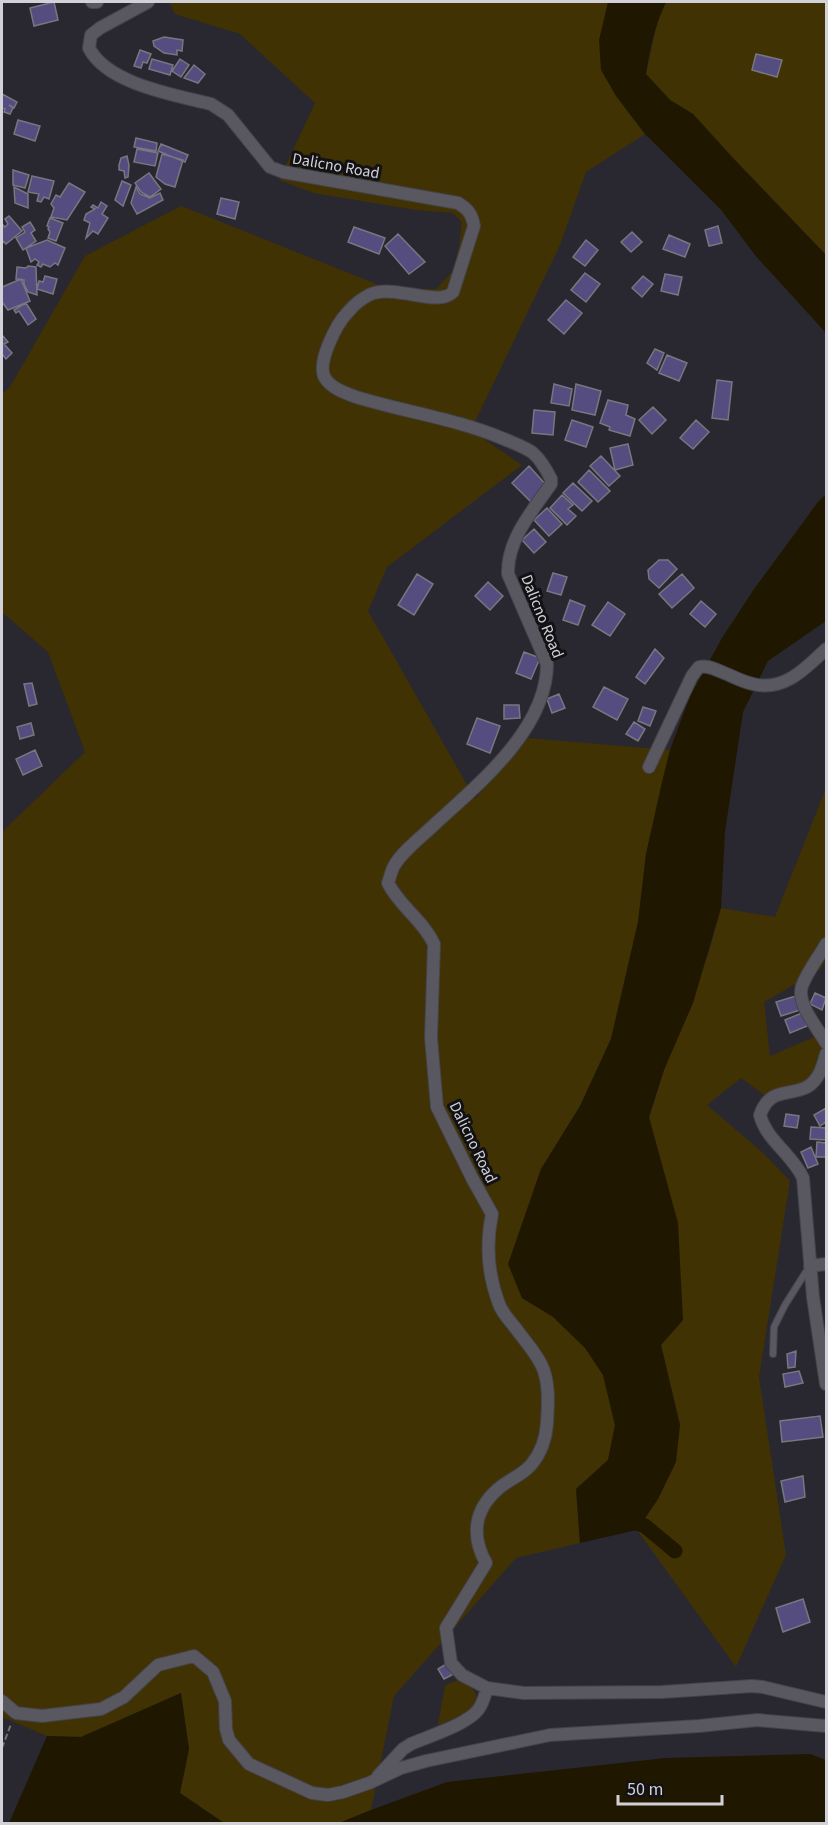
<svg xmlns="http://www.w3.org/2000/svg" width="828" height="1825" font-family="'Source Sans 3',sans-serif">
<rect width="100%" height="100%" fill="#292830"/>
<path fill="#403203" d="M169,2H402L403,3L406,2H608L607,6L628,112L645,134L586,172L560,245L471,430L522,465L387,567L368,611L475,799L528,738L670,750L646,854L638,922L611,1039L580,1106L541,1169L509,1264L522,1298L553,1316L586,1348L603,1375L615,1425L608,1460L576,1489L580,1543L516,1558L394,1696L371,1810L339,1823H224L180,1793L189,1749L181,1693L81,1737L47,1736L2,1717V832L85,752L48,652L2,612V394L10,387L85,256L181,206L386,288L436,289L452,272L459,247L462,222L453,213L416,210L314,193L279,180L315,103L240,34L175,14Z
M666,2H826V255L733,158L693,114L670,100L646,74L658,19Z
M826,788V958L820,970L764,1002L770,1056L826,1032V1061L819,1080L767,1097L741,1078L707,1105L762,1152L790,1181L759,1377L786,1555L736,1667L637,1530L658,1499L680,1425L661,1345L683,1320L658,1155L649,1118L664,1070L709,952L721,908L775,917Z
M459,1680C470,1686 478,1690 477,1703L462,1715L438,1725L445,1685Z"/>
<path fill="#201700" d="M608,2H666C655,25 650,49 646,74L670,100L693,114L733,158L826,255V333L755,255L722,211L645,134L616,96L601,70L599,40Z
M826,494V621L768,661L743,712L725,832L721,908L693,1003L664,1070L649,1117L678,1223L683,1320L661,1345L680,1425L676,1462L658,1499L637,1530L580,1543L576,1489L608,1460L615,1425L603,1375L585,1348L553,1317L522,1298L508,1264L541,1169L580,1106L611,1039L638,922L646,854L662,782L670,750L690,696L722,638L754,589L818,502Z
M181,1693L189,1749L180,1793L224,1823H9L47,1736L81,1737Z
M810,1754L826,1760V1823H339L371,1810L447,1782L666,1758Z"/>
<g fill="none" stroke-linecap="round" stroke-linejoin="round">
<path stroke="#201700" stroke-width="15" d="M623,1518L645,1526L675,1551"/>
</g>
<path fill="#554c7f" stroke="#777780" stroke-width="1.5" d="M54,2L58,20L34,26L30,8Z
M164,37L183,40L182,51L177,50V55L164,53L154,46L153,41Z
M140,50L151,54L147,63L143,62L141,68L134,66Z
M756,54L782,60L777,77L752,70Z
M152,59L173,65L170,75L149,69Z
M180,59L189,65L181,77L172,71Z
M194,65L205,74L198,83L184,78Z
M2,94L17,102L14,108L9,105L13,108L10,114L4,112L5,109L2,108Z
M18,120L40,126L35,141L14,134Z
M136,138L157,143L156,151L134,147Z
M161,144L188,155L185,162L158,151Z
M137,149L158,153L155,166L134,162Z
M162,154L183,160L175,187L165,184L156,177Z
M127,156L129,165L128,177L125,178L124,171L119,170V165L121,158Z
M13,170L29,175L25,188L13,185Z
M149,173L161,189L150,197L141,192L135,183Z
M32,176L54,181L49,199L44,197L41,202L37,201L39,194L28,192Z
M122,181L131,185L123,206L115,200Z
M69,183L85,192L67,220L51,217L54,208L51,204L56,195L60,197Z
M14,187L28,194V208L15,203Z
M136,187L140,194L150,198L160,193L163,200L137,214L131,203Z
M221,198L239,202L235,219L217,214Z
M101,202L107,206L102,214L108,218L98,234L93,231L86,238L90,223L84,220L86,214L95,209L91,207L93,205L98,208Z
M9,216L22,231L6,244L3,241L2,242V229L3,225L5,227L8,224L5,219Z
M50,218L63,223L56,241L48,238L50,232L48,229L49,227L47,226Z
M30,222L35,230L31,233L36,241L23,250L16,238L25,232L22,227Z
M718,226L722,243L709,246L705,230Z
M354,227L385,238L379,254L348,242Z
M632,232L642,242L631,252L621,242Z
M398,234L425,262L409,274L385,246Z
M669,235L690,244L685,257L663,249Z
M47,240L65,248L58,265L55,263L50,267L43,264L41,267L37,265L39,262L35,259L31,262L26,248Z
M586,240L598,250L585,266L573,257Z
M28,266L36,267L37,295L28,292L24,284V280L16,279L17,267L26,268Z
M585,273L600,284L586,302L571,290Z
M665,274L682,277L678,295L661,291Z
M45,276L57,279L53,294L37,289L39,281L43,282Z
M643,276L653,284L642,297L632,288Z
M21,279L30,301L8,310L2,302V287Z
M566,300L582,313L564,334L548,320Z
M26,303L36,319L28,325L19,311L16,313L14,310Z
M2,335L8,342L4,344L12,353L6,359L2,354Z
M655,349L664,353L657,370L647,363Z
M667,355L687,363L679,381L659,373Z
M717,380L732,382L728,420L712,418Z
M554,384L572,389L569,406L551,403Z
M576,384L601,391L595,415L572,410Z
M608,400L628,405L626,415L635,419L630,436L609,430L610,427L600,423Z
M653,407L666,420L652,434L639,420Z
M534,410L555,412L553,435L532,433Z
M572,420L593,427L586,447L565,440Z
M696,420L709,432L693,449L680,438Z
M628,444L633,465L615,470L610,448Z
M601,456L620,476L609,486L590,466Z
M529,466L547,486L531,502L512,483Z
M589,470L610,491L598,502L578,482Z
M573,483L592,501L582,511L563,493Z
M562,495L573,505L568,509L576,516L567,525L550,508Z
M547,508L562,524L549,536L534,520Z
M534,529L546,542L534,553L522,540Z
M659,560H668L677,569L659,588L649,579L648,570Z
M553,573L567,577L561,595L547,591Z
M417,574L433,584L414,615L398,605Z
M682,574L694,588L672,608L659,594Z
M488,582L503,596L490,610L475,596Z
M570,600L585,606L578,625L563,620Z
M701,601L716,614L705,627L690,614Z
M608,602L625,614L610,636L592,625Z
M655,649L664,658L645,684L636,677Z
M524,652L540,658L531,679L516,673Z
M32,683L37,704L29,706L24,684Z
M604,687L628,699L617,720L593,707Z
M559,694L565,708L552,713L547,699Z
M504,705H519L520,718L504,719Z
M643,707L656,711L650,726L638,721Z
M477,718L500,726L490,753L467,744Z
M634,722L645,729L638,741L626,734Z
M31,723L34,735L20,739L17,727Z
M35,750L42,766L23,775L16,759Z
M815,993L826,998L822,1010L810,1004Z
M796,996L800,1010L781,1016L776,1002Z
M802,1013L807,1026L790,1033L785,1020Z
M826,1108V1122L820,1126L814,1115Z
M786,1114L799,1116L797,1128L784,1126Z
M811,1127L826,1128V1140L810,1139Z
M817,1142L826,1143V1157H816Z
M811,1147L818,1164L808,1168L801,1152Z
M796,1351L795,1367L788,1368L787,1354Z
M799,1371L803,1383L785,1387L783,1374Z
M820,1416L823,1437L782,1442L780,1421Z
M803,1476L805,1497L785,1502L781,1481Z
M803,1599L810,1622L783,1632L776,1608Z
M446,1664L452,1675L444,1679L438,1669Z"/>
<g fill="none" stroke-linecap="round" stroke-linejoin="round">
<g stroke="#44434a" stroke-width="8">
<path id="service" d="M773,1354L774,1327L785,1305L809,1267"/>
</g>
<g stroke="#44434a" stroke-width="14">
<path id="minor" d="M92,2H97
M148,2L100,28L91,35L89,48C107,84 175,95 211,104L228,115L270,167L283,172L458,203C468,209 472,214 474,226L453,292C438,308 395,283 369,295C361,299 354,305 348,312C337,323 316,363 325,378C331,388 345,393 356,397C405,412 457,419 504,439C513,443 525,447 533,453C540,459 547,471 551,479V484C532,511 507,540 508,574L547,664C547,728 480,783 436,823C424,835 402,851 394,866C391,871 390,878 388,883C400,907 423,920 434,944L431,1038L437,1107L472,1178L492,1214C486,1243 488,1275 499,1304C502,1313 511,1322 517,1330C525,1341 535,1352 541,1364C550,1381 548,1405 547,1423C546,1438 541,1453 531,1465C521,1476 508,1480 498,1489C474,1510 471,1536 486,1563L446,1628L451,1663L462,1675L487,1688L524,1693L662,1692L752,1686L763,1687L826,1702
M649,767L692,676L699,667C707,665 714,669 722,672C732,676 743,682 753,684C784,692 806,668 826,649
M826,944C819,957 807,972 802,986C796,1004 818,1028 826,1043
M826,1054C823,1066 819,1080 807,1087C787,1097 770,1087 760,1115C766,1140 793,1155 803,1178L813,1297L826,1384
M810,1266L826,1264
M2,1701L16,1713L42,1716L101,1709L124,1697L158,1665L194,1656L213,1672L225,1701L226,1729L229,1740L249,1764L312,1793L328,1795L343,1792L369,1783L401,1768L426,1761L550,1735L699,1726L757,1720L826,1726
M378,1776L403,1749L411,1744C429,1736 466,1725 478,1710C483,1704 485,1695 487,1688"/>
</g>
<path stroke="#727178" stroke-width="2" stroke-dasharray="6 3" stroke-linecap="butt" d="M2,1748L11,1724"/>
<use href="#service" stroke="#595861" stroke-width="6"/>
<use href="#minor" stroke="#595861" stroke-width="12"/>
</g>
<g text-anchor="middle" stroke-width="6" stroke-linejoin="round" paint-order="stroke">
<g font-size="16" fill="#d2d1d7" stroke="#121215">
<text transform="translate(336 165) rotate(10)" y="6">Dalicno Road</text>
<text transform="translate(543 616) rotate(68)" y="6">Dalicno Road</text>
<text transform="translate(474 1142) rotate(64)" y="6">Dalicno Road</text>
</g>
</g>
<rect width="828" height="1825" fill="none" stroke="#d2d1d7" stroke-width="6"/>
<path d="M618 1795v9h104v-9" fill="none" stroke="#d2d1d7" stroke-width="3"/>
<text x="627" y="1795" font-size="18" fill="#d2d1d7" stroke="#121215" stroke-width="4.5" paint-order="stroke">50 m</text>
</svg>
